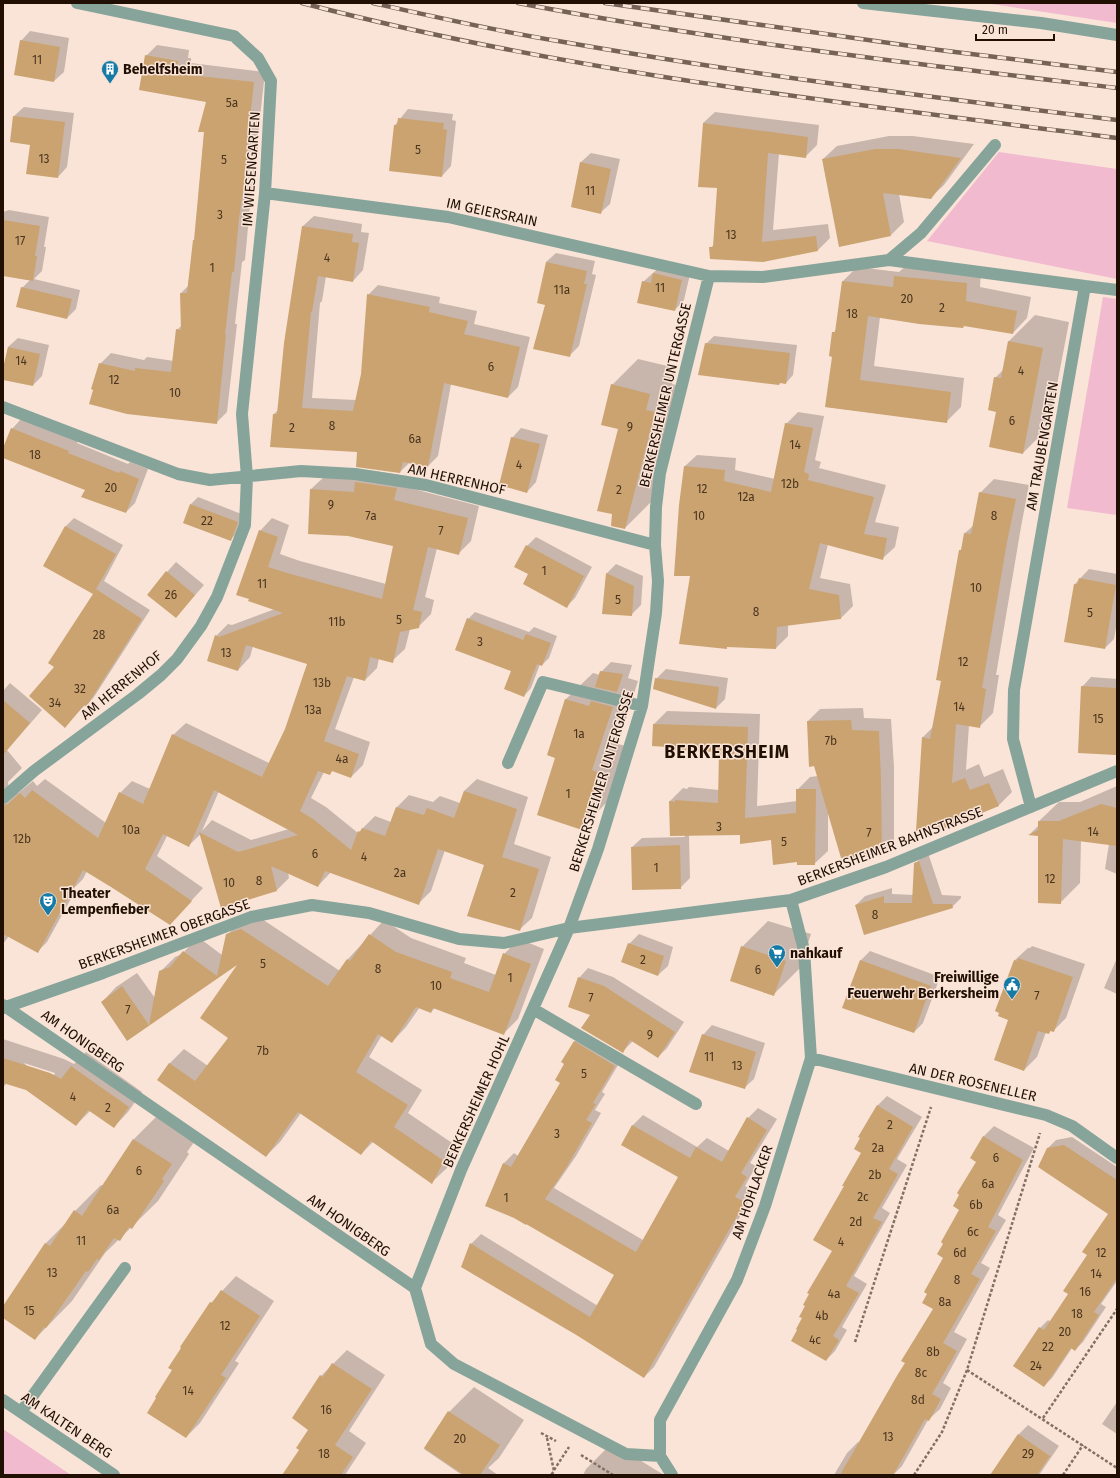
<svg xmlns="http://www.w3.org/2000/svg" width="1120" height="1478" font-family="'Fira Sans',sans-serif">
<rect width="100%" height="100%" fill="#fae4d7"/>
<path fill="#f1bacf" d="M985,3H1117V23Z
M999,152L1117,169V279L927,241Z
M1103,297L1117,299V515L1067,508Z
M3,1429L71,1475H3Z"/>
<path fill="#0003" fill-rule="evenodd" d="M30,31L69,38L64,72L54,81L21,41Z
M157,45L189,50L188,58H191V63L265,72L257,145H258L250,206L245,260L242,262L235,324H237L227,412L216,423L100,364L111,353L144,360L147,357L174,361L177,330L182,325L181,293L188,286L195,239L207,101L146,56Z
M24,107L74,113L67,167L58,177L31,144L14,116Z
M408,109L453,114L452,120L456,121L451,166L442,176L395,125Z
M715,112L819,125L817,145L805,157L779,153L773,230L828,224L830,238L818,250L710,248L715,244L718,188L703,123Z
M889,136H913L974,144L944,185L930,198L899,194L904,222L891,235L823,159L837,146Z
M591,153L620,159L610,204L600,213L572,207L581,162Z
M9,210L49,217L44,247H46L42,271L34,279L80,290L76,309L67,318L22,288L30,280L3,275V212Z
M314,216L362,224L361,232L369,233L363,270L353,281L326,276L322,301L320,303L312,398L356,400L362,375L368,295L378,285L440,297L439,303L477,311L474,324L530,337L518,387L508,397L451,384L438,456L428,466L409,463L400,472L358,451L274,414L279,409L285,343L303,226Z
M556,253L595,261L592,274L596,275L579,346L569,356L547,304L546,262Z
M910,262L981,269L980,287L1031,297L1027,318L1013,333L964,325L880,317L874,366L964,378L961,407L946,422L826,407L833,356V333L837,329L843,281L857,267L899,272Z
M663,264L691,270L684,300L675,310L643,282Z
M1035,315L1069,322L1049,427L1023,453L997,411L995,378L1004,369L1009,341Z
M714,336L797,345L793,375L786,383L706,344Z
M18,338L49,345L42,376L33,385L3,379L8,347Z
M638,359L676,368L672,384L680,386L651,502L625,528L613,513L619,428L612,385Z
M798,412L824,416L815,460L821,462L819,468L886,485L875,522L899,527L895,547L883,558L828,544L820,578L850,584L853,606L841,618L788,624V636L776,648L691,575L685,466L697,455L736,458L735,470L775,479L786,424Z
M21,419L78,441L77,443L128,464L130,462L148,469L135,503L126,512L86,490L3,457V451L12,429Z
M521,428L548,435L536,482L527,492L512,438Z
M368,470L408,476L406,487L479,506L471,541L458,554L437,548L425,597L434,600L431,614L418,627L410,629L405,649L392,661L379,658L377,668L365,680L354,677L335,729L370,742L363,765L351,777L333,770L329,774L324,772L311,798L326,807L358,833L375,816L391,822L396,808L409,795L433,802L440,796L460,803L464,791L477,779L528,797L514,844L551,857L532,918L519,930L485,864L445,850L431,891L418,904L331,872L318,886L288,872L289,878L277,890L201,834L188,846L167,836L157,856L203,888L182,911L87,871L83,879L71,891L3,812V691L10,683L42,710L7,750L22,768L8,782L9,790L13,793H18L33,781L37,786L45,779L106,823L120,793L132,781L150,789L173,735L186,723L269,763L286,729L308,663L253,646L250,657L238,670L216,636L228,624L232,625L275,609L260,531L272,518L289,525L280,554L300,561L386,584L394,546L348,535L309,533L311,489L324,477L359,479ZM219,791L289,829L251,840L212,820L202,831Z
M994,479L1029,485L1021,527L996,675H999L993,713L979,727L969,725L966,770L979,764L984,777L1003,769L1012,792L998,806L917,829L923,737L934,726L943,680L960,551L962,549L965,533L974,525L980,493Z
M198,497L244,515L238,532L230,540L184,523L191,504Z
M74,518L123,545L104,581L150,610L94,697L86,706L85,705L73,718L55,667L94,593L44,565L66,526Z
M536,537L592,567L575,598L567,606L530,574L527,546Z
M176,562L204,585L176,617L167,572Z
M616,564L643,576L641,605L631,615L603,613L607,573Z
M1089,569L1117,574V622L1114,639L1105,648L1075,584Z
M475,612L529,632L534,627L557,636L549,658L542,665L540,664L531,688L524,696L512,671L468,619Z
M611,662L632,665L628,678L638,681L618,744L626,746L607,802L581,829L556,758L548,755L566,699L593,673L600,675L601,672Z
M666,669L728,678L725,699L716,708L656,679Z
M1091,677L1117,679V753L1115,754L1082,687Z
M863,708L864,718L891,719L894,767V843L882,855L828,812V851L814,864L798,861L772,839L741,834L689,835L690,878L680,888L632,847L642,838L685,837L670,801L683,788L687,789L689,787L719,790L720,751L668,746L654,724L667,711L760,714L757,806L797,801V790L810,777L818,776L808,721L820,709Z
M1117,786V874L1105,869L1109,844L1081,840L1080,883L1061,902L1039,835L1030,834L1039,825V821L1059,802H1080Z
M3,839L73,895L47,942L38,951L9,936L3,944Z
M928,853L942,895L961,896V898L952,907L856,905L865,896L892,888V894L914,895L915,864L924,855Z
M256,915L340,971L348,959L384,920L411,938L466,958L464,963L496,975L504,954L519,939L544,949L518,1019L503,1034L435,1008L431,1012L420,1007L406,1027L392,1042L382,1035L369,1057L422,1090L408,1113L458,1147L447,1168L432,1182L373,1142L361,1154L301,1113L280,1142L266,1156L169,1064L184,1049L208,1066L229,1038L241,961L127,1039L102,1002L116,987L137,973L155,998L160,972L175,957L182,954L198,937L222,955L227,935L242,920Z
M768,921L811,934L800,968L774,994L742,947Z
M639,934L673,947L668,966L658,975L629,944Z
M1032,946L1085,964L1066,1018L1053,1031L1051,1030L1049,1033L1046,1032L1037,1057L1024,1070L1009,1019L1015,960L1028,948H1030Z
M870,951L940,977L923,1023L914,1032L860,961Z
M1117,958V994L1104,988Z
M588,968L613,977L684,1022L667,1048L658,1057L633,1041L623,1051L591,1014L579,978Z
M712,1025L765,1043L754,1079L744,1088L703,1035Z
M584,1032L624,1055L602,1092L605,1094L595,1110L601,1113L576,1156L554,1188L643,1240L679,1177L622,1145L633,1125L643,1115L697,1147L707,1138L729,1151L748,1118L758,1108L777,1119L750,1163L756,1166L745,1186L754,1192L654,1367L644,1377L578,1335L462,1267L471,1244L481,1234L598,1306L616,1274L514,1217L487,1206L504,1163L514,1153L518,1156L561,1083L566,1063L574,1042Z
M3,1039L64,1059L74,1064L86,1052L142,1092L128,1112L114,1127L91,1110L76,1125L50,1096L9,1081L3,1087ZM24,1063L55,1073L54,1075L27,1066Z
M887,1096L922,1117L897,1159L907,1165L882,1208L890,1213L854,1276L867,1284L842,1327L847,1330L835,1351L826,1360L833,1251L845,1186L862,1152L877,1106Z
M160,1113L197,1138L187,1152L189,1154L158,1201L105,1253L72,1301L35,1339L3,1317V1308L46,1243L66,1223L75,1211L101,1185L103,1186L134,1139Z
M994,1126L1034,1148L998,1215L1006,1220L981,1263L990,1268L954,1332L967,1339L943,1383L951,1388L940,1409L928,1420L902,1466L893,1475H834L847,1453L858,1442L860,1443L899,1375L934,1309L945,1257L977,1161L983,1137Z
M1072,1137L1117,1167V1281L1101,1304L1106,1307L1083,1342L1075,1350L1072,1348L1052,1378L1044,1386L1040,1328L1048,1320L1051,1322L1069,1294L1109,1214L1048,1148L1056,1140Z
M236,1276L274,1301L235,1361L239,1363L200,1423L186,1437L174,1370L183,1348L211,1303Z
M347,1350L385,1375L349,1431L366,1443L345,1475H283L300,1449L309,1429L321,1376Z
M474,1387L524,1420L499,1458L488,1468L498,1475H462L424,1449L449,1412Z
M1117,1402V1434L1102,1424Z
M1028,1425L1059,1446L1039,1475H996L993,1472L1019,1434Z
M612,1443L664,1475H583L586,1469Z"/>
<path fill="#caa370" d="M20,40L60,47L54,82L14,75Z
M145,55L178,61L177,68L181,69L180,74L254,82L246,156H248L239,218L234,272H232L225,335H226L217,424L127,414L89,404L93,390L91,389L99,363L135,371V368L171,372L176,329L181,330L180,293H187L193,240H194L204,132H198L206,102L139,90Z
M13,116L65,122L58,178L26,174L30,145L10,142Z
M398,118L444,123L443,129L447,130L442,177L389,171L394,125H397Z
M703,123L808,137L806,158L768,153L762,242L816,236L818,251L763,262L710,259L709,247H713L717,188L698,187Z
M875,149H899L961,158L931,199L883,193L891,236L839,247L822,159Z
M580,162L611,169L601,214L571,207Z
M3,220L40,226L35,256H37L33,281L3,276Z
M302,226L353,234L352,242L359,243L353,282L318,276L312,312H311L302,408L353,411L361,374L367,294L430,307L429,312L468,321L464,334L520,347L508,398L444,383L428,467L403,462L400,473L356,467L357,452L270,447L273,414H277L284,343Z
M546,262L587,271L584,284H587L570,357L533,349L545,305L537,303Z
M653,273L682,280L675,311L637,303L642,281L651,283Z
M894,276L967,283L966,301L1017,311L1013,334L964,326L963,328L919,324L868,316L860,380L951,392L947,423L825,407L832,357L829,356L832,332H835L842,281L893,287Z
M21,287L72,299L67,319L16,307Z
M1008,341L1043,348L1023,454L989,447L996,412L988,410L994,377L1001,378Z
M705,343L790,353L786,384L780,383L779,385L698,375Z
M8,347L40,354L33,386L3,380V368Z
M611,384L650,394L646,410L655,412L625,529L611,526L612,514L597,511L618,429L601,425Z
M785,423L813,428L804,472L809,474L808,480L874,497L864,534L887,538L883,560L820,543L809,589L839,595L841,619L777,627L776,649L727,647V649L679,644L690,576H674L679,505L684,466L725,470L724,481L771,492Z
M11,428L69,451L68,453L119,473L120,471L139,479L126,513L81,497L85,490L3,458V448Z
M511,437L540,444L527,493L499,485Z
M355,482L397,488L394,500L468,518L459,555L428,547L413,610L422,612L419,628L400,632L393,663L370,657L365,681L347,676L324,741L359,754L351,778L332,771L330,775L318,771L300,811L313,819L351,850L358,831L360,832L362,828L385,836L396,807L424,815L427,808L454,818L464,791L517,809L502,857L539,869L520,931L467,916L484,865L438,849L419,905L325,871L318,887L271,866L277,891L221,908L199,832L238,852L298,835L214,790L189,847L163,834L145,869L192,901L170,925L111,887L83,870L38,953L3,934V805L8,804L20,793L25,798L32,790L98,838L119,792L143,804L172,734L262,777L285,729L307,664L246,645L238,671L207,661L215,635L219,637L283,613L248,601L249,599L236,595L259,530L278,537L268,567L287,573L382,599L393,546L348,536L308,534L310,489L354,492Z
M979,492L1016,499L1007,542L982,688L986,689L980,728L956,724L952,783L965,778L970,790L989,783L999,806L945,828L916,831L922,737L930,739L941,681L936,680L959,550H961L964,533L971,534Z
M190,504L238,522L231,541L183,523Z
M65,526L116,554L96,589L142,619L86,707L84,705L65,728L29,696L54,667L48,663L93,594L43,566Z
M526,545L584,576L567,608L523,584L528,574L514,567Z
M166,571L195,595L176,618L147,595Z
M606,573L634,586L632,616L602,614Z
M1079,578L1116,585L1105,649L1064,642L1074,584H1077Z
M467,618L523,640L526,634L551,643L542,666L537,664L524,697L504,689L511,671L455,650Z
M600,671L623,674L617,692L595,687Z
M655,678L719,687L716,709L653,689Z
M1081,686L1117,688L1116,755L1078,753Z
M565,699L589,706L591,701L613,707L592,770L600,773L582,830L537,815L555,758L547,755Z
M3,700L30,723L3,755Z
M851,720L852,730L879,731L881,780L882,856L841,858L814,766L809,767L807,721Z
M653,724L748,727L745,818L796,813V789H816L815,865H797V862L773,865L771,840L740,844V835L670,836L669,801L675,802V800L718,803L719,752L667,750V747L652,746Z
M1101,804L1117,808V846L1063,839L1061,904L1038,903V836L1028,835L1038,830V821H1059Z
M680,845L681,889L632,890L631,847Z
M919,861L933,904H952L953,908L864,935L855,905L884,896V903H912L914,863Z
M241,929L328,986L347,959L350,961L369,934L396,952L452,972L450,978L489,992L503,953L531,964L504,1035L433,1008L431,1013L416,1007L392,1043L378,1034L356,1072L408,1105L394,1127L444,1161L432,1184L371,1141L361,1155L298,1112L266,1157L157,1080L169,1063L195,1081L228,1038L200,1018L237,965L127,1041L101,1002L122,986L149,1025L159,971L170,967L183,951L217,976L226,934Z
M628,943L664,956L658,976L621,962Z
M741,946L786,961L774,996L730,981Z
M1018,958L1073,977L1054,1032L1050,1031L1049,1034L1038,1031L1024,1071L994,1060L1008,1020L998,1016L999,1013L995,1011L1014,960L1017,961Z
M860,960L931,986L914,1033L842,1008Z
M578,977L604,986L675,1032L658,1058L630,1040L623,1053L581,1028L590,1015L568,1007Z
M702,1034L756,1052L745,1089L689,1072Z
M574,1041L615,1066L593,1103L596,1104L586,1120L592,1123L566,1168L545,1199L636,1252L678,1177L621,1145L632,1125L690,1158L696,1147L722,1162L747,1117L767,1130L741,1173L747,1177L735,1197L745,1202L644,1378L578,1336L461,1267L470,1243L590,1317L614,1275L526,1224V1225L514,1218L485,1206L503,1163L511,1167L560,1083L555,1080L564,1064L561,1062Z
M3,1058L50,1073L61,1079L71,1066L129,1107L114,1128L88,1110L76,1126L26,1090L3,1083Z
M877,1105L913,1127L889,1169L898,1174L873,1218L882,1222L846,1286L859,1293L833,1336L839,1340L826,1361L791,1341L797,1330L796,1329L802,1318L799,1317L805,1306L803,1305L809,1294L807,1293L832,1251L813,1240L844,1186H842L861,1153L854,1149L860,1138L858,1137Z
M983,1136L1023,1160L988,1227L996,1231L971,1274L980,1279L943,1343L957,1351L932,1394L941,1399L929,1421L925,1419L893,1475H840L898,1374L905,1363L901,1361L933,1309L922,1303L927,1294L924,1292L943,1258L937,1254L943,1244L941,1242L959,1210L953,1206L959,1195L957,1193L976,1162L970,1158Z
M133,1139L172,1164L162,1179L164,1181L132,1229L129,1227L120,1241L114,1238L99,1260L97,1259L88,1272L86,1271L46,1328L44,1327L35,1340L3,1318V1306L45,1243L50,1246L74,1210L82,1216Z
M1064,1145L1117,1180V1278L1094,1312L1099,1315L1075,1351L1071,1348L1044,1387L1013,1366L1039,1327L1044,1330L1068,1294L1063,1291L1087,1255L1082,1252L1108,1214L1038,1167L1047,1148Z
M221,1290L260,1316L221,1375L226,1378L186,1438L147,1413L156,1398L155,1397L172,1370L168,1368L181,1348L180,1347L210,1302L212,1303Z
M332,1363L372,1389L335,1445L353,1457L341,1475H282L299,1450L296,1448L308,1430L292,1418L320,1375L323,1377Z
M448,1411L500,1445L480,1475H464L424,1448Z
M1018,1434L1050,1456L1037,1475H990Z"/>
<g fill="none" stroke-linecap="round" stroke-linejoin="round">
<path stroke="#836f63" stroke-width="2.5" stroke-dasharray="3 2" stroke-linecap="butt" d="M855,1342L931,1107
M967,1370L1117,1468
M1043,1418L1117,1309
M541,1433L556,1441
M547,1438L554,1471L551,1475
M581,1455L613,1475
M554,1470L569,1447
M914,1475L942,1432L967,1370L1040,1133
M1063,1475L1083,1445"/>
<path stroke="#87a49b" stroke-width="12" d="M863,3L1041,23L1117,35
M265,193L448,217L709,276L763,277L889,260L1085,286L1014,690L1013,739L1031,807
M889,260L921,233L995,145
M1085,286L1117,290
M3,407L178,474L210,480L301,471L355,474L426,485L655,545
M508,763L543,682L642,706
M3,798L34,771L138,694L161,675L177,659L201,626L217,597L245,525L247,477L242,414L265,193L271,81L258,58L234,36L77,3
M3,1005L415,1288L431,1344L454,1364L626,1454L660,1456
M3,1008L103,973L251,917L312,905L369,913L459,939L504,943L569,928L791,900L886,867L1117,771
M533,1009L696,1104
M811,1058L1046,1115L1072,1126L1117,1158
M415,1288L461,1170L569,928L598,849L642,706L656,613L658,581L655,545L656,507L660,473L709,276
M3,1400L114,1475
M21,1412L125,1268
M672,1475L660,1456V1420L737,1280L765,1206L811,1058L804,950L791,900"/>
<g stroke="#766257" stroke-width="4.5">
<path id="rail" d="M302,3C569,73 844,103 1117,138
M373,3C435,17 496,31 558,41C744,74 930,97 1117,120
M518,3C716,41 917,64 1117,88
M605,3L939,50L1117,72"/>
</g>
<use href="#rail" stroke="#fae4d7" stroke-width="3" stroke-dasharray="9" stroke-linecap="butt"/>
</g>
<defs>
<g id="building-pin" transform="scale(0.9)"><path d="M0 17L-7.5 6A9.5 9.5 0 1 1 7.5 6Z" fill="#157aa5" stroke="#fae4d7"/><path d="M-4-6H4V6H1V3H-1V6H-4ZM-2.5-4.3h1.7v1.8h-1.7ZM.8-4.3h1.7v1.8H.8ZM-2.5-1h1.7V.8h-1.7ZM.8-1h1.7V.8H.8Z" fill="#fff"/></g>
<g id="theatre-pin" transform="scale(0.9)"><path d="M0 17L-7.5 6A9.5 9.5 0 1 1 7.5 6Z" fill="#157aa5" stroke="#fae4d7"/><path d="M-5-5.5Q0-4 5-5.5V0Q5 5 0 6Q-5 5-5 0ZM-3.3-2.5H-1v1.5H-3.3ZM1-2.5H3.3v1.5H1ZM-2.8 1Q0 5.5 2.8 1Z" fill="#fff"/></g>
<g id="supermarket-pin" transform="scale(0.9)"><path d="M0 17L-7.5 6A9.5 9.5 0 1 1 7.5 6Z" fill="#157aa5" stroke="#fae4d7"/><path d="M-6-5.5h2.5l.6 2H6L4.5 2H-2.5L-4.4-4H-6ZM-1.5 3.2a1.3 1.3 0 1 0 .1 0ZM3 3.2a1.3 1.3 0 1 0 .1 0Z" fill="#fff"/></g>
<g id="civic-pin" transform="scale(0.9)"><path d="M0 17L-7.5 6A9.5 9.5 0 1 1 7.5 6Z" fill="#157aa5" stroke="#fae4d7"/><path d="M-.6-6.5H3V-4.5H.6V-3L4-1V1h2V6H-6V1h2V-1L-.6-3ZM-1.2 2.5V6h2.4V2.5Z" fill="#fff"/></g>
</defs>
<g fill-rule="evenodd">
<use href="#building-pin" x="110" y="69"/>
<use href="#theatre-pin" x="48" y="901"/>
<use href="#supermarket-pin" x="777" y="953"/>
<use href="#civic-pin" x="1012" y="985"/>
</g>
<g text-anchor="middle" stroke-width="3" stroke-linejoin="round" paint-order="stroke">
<g font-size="12" fill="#4b341f">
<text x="37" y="64">11</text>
<text x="232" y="107">5a</text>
<text x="418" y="154">5</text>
<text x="44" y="163">13</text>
<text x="224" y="164">5</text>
<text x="590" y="195">11</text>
<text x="220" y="219">3</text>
<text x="731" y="239">13</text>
<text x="20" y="245">17</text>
<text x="327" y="262">4</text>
<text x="212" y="272">1</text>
<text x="660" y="292">11</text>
<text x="562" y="294">11a</text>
<text x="907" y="303">20</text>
<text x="942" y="312">2</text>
<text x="852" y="318">18</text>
<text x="21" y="365">14</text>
<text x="491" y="371">6</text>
<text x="1021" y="375">4</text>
<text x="114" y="384">12</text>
<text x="175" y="397">10</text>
<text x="1012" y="425">6</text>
<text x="332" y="430">8</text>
<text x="630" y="431">9</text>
<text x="292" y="432">2</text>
<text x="415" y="443">6a</text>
<text x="795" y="449">14</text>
<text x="35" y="459">18</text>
<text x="519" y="469">4</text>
<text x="790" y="488">12b</text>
<text x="111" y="492">20</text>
<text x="702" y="493">12</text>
<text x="619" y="494">2</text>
<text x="746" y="501">12a</text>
<text x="331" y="509">9</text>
<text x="371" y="520">7a</text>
<text x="699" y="520">10</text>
<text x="994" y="520">8</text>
<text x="207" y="525">22</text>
<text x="441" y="535">7</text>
<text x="544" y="575">1</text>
<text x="262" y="588">11</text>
<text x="976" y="592">10</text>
<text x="171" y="599">26</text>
<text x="618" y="604">5</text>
<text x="756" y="616">8</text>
<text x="1090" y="617">5</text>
<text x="399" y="624">5</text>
<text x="337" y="626">11b</text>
<text x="99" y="639">28</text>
<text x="480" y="646">3</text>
<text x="226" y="657">13</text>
<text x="963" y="666">12</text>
<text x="322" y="687">13b</text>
<text x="80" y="693">32</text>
<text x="55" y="707">34</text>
<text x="959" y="711">14</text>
<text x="313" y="714">13a</text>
<text x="1098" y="723">15</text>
<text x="579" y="738">1a</text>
<text x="831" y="745">7b</text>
<text x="342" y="763">4a</text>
<text x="568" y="798">1</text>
<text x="719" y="831">3</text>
<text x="131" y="834">10a</text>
<text x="1093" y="836">14</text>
<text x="869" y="837">7</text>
<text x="22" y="843">12b</text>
<text x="784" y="846">5</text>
<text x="315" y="858">6</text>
<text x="364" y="861">4</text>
<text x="656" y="872">1</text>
<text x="400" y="877">2a</text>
<text x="1050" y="883">12</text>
<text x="259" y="885">8</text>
<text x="229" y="887">10</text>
<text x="513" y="897">2</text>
<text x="875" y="919">8</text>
<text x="643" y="964">2</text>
<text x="263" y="968">5</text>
<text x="378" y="973">8</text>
<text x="758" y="974">6</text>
<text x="510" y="982">1</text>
<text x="436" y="990">10</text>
<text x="1037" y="1000">7</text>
<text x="591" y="1002">7</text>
<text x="128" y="1014">7</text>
<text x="650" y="1039">9</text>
<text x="263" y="1055">7b</text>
<text x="709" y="1061">11</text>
<text x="737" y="1070">13</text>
<text x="584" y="1078">5</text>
<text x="73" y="1101">4</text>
<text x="108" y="1112">2</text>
<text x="890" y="1129">2</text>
<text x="557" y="1138">3</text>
<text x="878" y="1152">2a</text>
<text x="996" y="1162">6</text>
<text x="139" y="1175">6</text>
<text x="875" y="1179">2b</text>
<text x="988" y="1188">6a</text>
<text x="863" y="1201">2c</text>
<text x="506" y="1202">1</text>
<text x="976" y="1209">6b</text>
<text x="113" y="1214">6a</text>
<text x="856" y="1226">2d</text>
<text x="973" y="1236">6c</text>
<text x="81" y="1245">11</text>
<text x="841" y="1246">4</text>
<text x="960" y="1257">6d</text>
<text x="1101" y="1257">12</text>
<text x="52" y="1277">13</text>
<text x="1096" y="1278">14</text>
<text x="957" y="1284">8</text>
<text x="1085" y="1296">16</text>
<text x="834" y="1298">4a</text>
<text x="945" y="1306">8a</text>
<text x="29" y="1315">15</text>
<text x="1077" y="1318">18</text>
<text x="822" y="1320">4b</text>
<text x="225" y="1330">12</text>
<text x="1065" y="1336">20</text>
<text x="815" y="1344">4c</text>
<text x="1048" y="1351">22</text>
<text x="933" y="1356">8b</text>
<text x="1036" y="1370">24</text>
<text x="921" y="1377">8c</text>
<text x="188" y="1395">14</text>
<text x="918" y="1404">8d</text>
<text x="326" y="1414">16</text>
<text x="888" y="1441">13</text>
<text x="460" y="1443">20</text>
<text x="324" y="1458">18</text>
<text x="1028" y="1458">29</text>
</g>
<g font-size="14" font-weight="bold" fill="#210f04" stroke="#fae4d7" text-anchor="start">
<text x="123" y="74">Behelfsheim</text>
<text x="61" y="898">Theater<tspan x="61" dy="16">Lempenfieber</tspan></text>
<text x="790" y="958">nahkauf</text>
<text x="999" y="982" text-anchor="end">Freiwillige<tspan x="999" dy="16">Feuerwehr Berkersheim</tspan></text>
</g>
<g font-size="14" fill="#210f04" stroke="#fae4d7">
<text transform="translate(251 169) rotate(-86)" y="5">IM WIESENGARTEN</text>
<text transform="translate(492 212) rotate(12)" y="5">IM GEIERSRAIN</text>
<text transform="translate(665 395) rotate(-77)" y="5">BERKERSHEIMER UNTERGASSE</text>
<text transform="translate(1042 446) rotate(-80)" y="5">AM TRAUBENGARTEN</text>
<text transform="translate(457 479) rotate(13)" y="5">AM HERRENHOF</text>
<text transform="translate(121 685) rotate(-39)" y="5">AM HERRENHOF</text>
<text transform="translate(601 781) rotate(-73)" y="5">BERKERSHEIMER UNTERGASSE</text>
<text transform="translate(890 846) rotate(-21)" y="5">BERKERSHEIMER BAHNSTRASSE</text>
<text transform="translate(164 934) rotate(-20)" y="5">BERKERSHEIMER OBERGASSE</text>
<text transform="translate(83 1041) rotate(35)" y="5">AM HONIGBERG</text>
<text transform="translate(973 1082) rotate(13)" y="5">AN DER ROSENELLER</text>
<text transform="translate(476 1101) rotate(-66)" y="5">BERKERSHEIMER HOHL</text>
<text transform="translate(752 1192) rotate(-71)" y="5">AM HOHLACKER</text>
<text transform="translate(349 1225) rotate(35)" y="5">AM HONIGBERG</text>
<text transform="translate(67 1425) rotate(34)" y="5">AM KALTEN BERG</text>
</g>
<g font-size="18" font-weight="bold" letter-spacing="1" fill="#210f04" stroke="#fae4d7">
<text x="727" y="758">BERKERSHEIM</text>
</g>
</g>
<rect width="1120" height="1478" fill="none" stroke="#210f04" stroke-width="8"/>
<path d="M976 34v6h78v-6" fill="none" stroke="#210f04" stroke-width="2"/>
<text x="982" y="34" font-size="12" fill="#210f04" stroke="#fae4d7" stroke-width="3" paint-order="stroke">20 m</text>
</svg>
